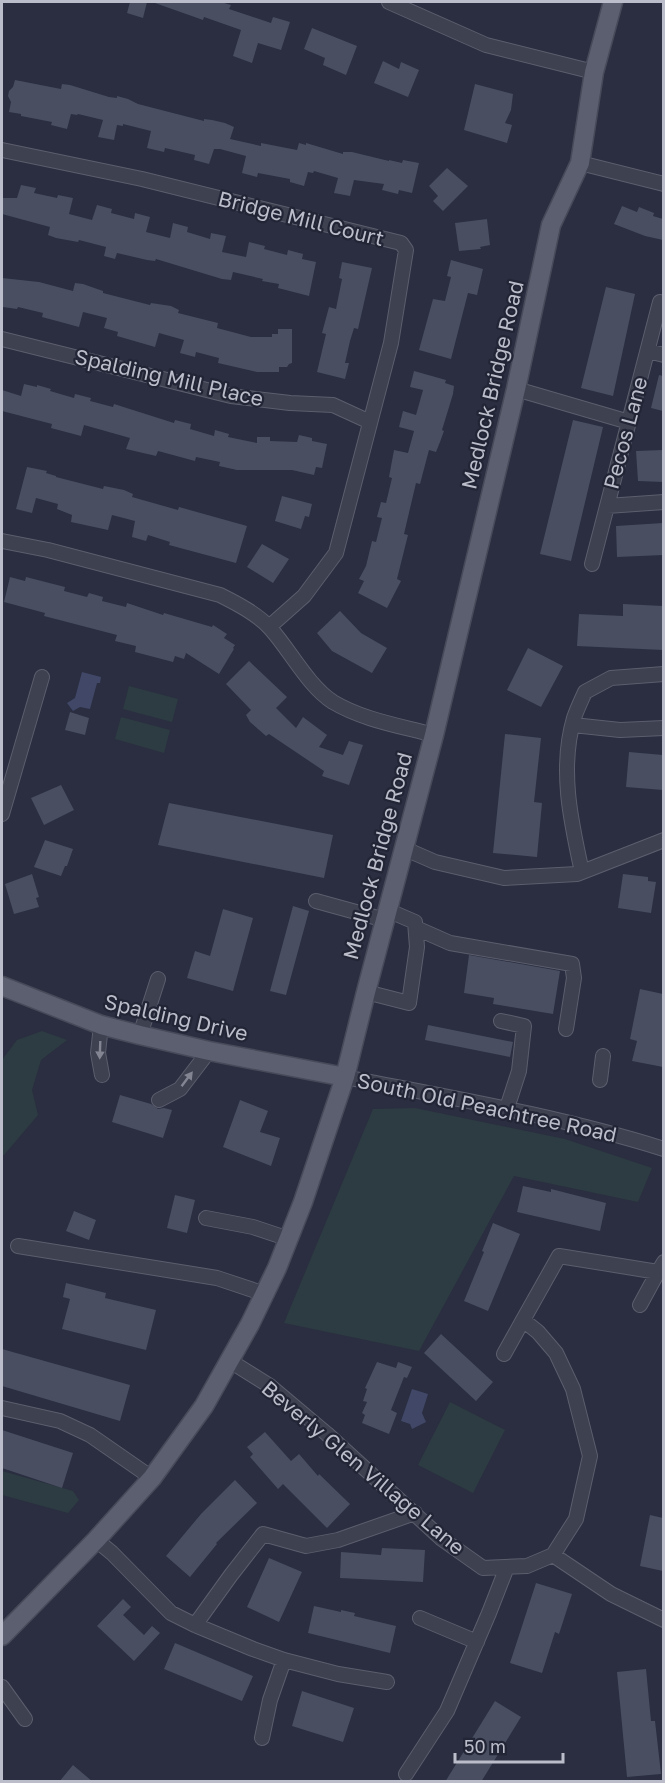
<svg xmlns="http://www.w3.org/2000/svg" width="665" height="1783" font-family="'Golos Text',sans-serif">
<rect width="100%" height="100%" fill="#2a2e40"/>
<path fill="#2d3b42" d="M129,686L178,699L172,722L123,709Z
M121,717L170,730L164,753L115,739Z
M42,1031L67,1040L41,1060L32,1090L38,1115L4,1155H2V1060L17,1040Z
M415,1108L565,1139L652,1168L638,1202L514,1176L419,1351L284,1323L373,1109Z
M450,1402L505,1430L473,1493L418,1465Z
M2,1471L73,1491L79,1500L68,1513L2,1495Z"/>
<path fill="#414767" d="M82,672L101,677L100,683H97L90,709L80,707L73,711L67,703L75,698Z
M412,1389L428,1394L422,1413L426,1422L412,1429L410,1424L401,1421Z"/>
<path fill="#494e61" d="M130,2H147L143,18L127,13Z
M156,2H221L231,5L229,9L271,23L273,17L290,22L281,50L258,43L252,63L233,56L241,30L204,17L203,20L155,3Z
M312,28L357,46L346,75L323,65L325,58L304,49Z
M383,61L399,69L401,62L419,70L408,97L374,83Z
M15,80L61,89L62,84L70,85L109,97L117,98V96L128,99L138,104L204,121V119L212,120L225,123L234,127L230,139L261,146V143L297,150L299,143L306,145V143L343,154V152H352L389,161V160L402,163L403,160L419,163L412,193L399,190L398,194L382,190L384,184L354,180L350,196L334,193L338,178L314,171L313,173L308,172L304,186L290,182V179L258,173L257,177L242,173L246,156L220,149H214L209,164L194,160L195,155L165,148L164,152L147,148L151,131L123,124V126L117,125L114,140L98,137L103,120L78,114L77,115L71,114L67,129L51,125L52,122L21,116V114L9,112L11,102L8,96L9,91L13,87Z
M475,84L513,94L511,110L505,123L512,125L507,143L464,130Z
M447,168L468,186L443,211L433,201L438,196L429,186Z
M21,185L36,188L34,193L57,198L58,195L73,198L69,214L92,220L97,205L112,209L111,213L134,219L135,213L150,217L146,232L170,238L173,223L188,227L187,232L210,239L211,233L226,236L222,252L246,257L249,242L265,246L264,249L287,255L288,250L303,254L302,259L316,262L309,296L278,288L279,284L262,281L263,279L233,272L231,280L222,279L156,259L155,261L147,260L117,253L115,259L104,256L106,247L79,240L78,242L56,238L48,235L50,227L2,214V198H17Z
M622,206L637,212L639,207L654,213L653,216L663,219V240L645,236L614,224Z
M487,219L490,245L480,247L481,249L459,251L455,223Z
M451,260L483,269L477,295L468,293L451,359L419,350L433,299L445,301L451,277L447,276Z
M342,262L372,268L358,329L354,328L350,341L345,363H349L345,379L317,372L326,334L322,333L329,307L336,309L342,279L339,278Z
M2,278L39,282L73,291L75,283L83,284L103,291V293L150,305L151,303L171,306L179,310L178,313L218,323L217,328L251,337H272V334H278V329H292V363L289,364L287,367H279V372H257L218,363L219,358L196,352L195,357L180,353L184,340L159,333L155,347L117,336L118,332L104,328L107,318L83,312L79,327L42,317L43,313L18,307L17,309L3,307Z
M606,287L635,294L613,396L581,388Z
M414,371L446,380L445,383L454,386L453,394L442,430L444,431L440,442L436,452L429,450L420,484L416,483L404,534L408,535L397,579L401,581L387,608L358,593L364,581L359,579L366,566L372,541L376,542L382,518L377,517L381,502L386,503L392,478L389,477L394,450L408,453L414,431L399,427L403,411L416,415L423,390L410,387Z
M659,375L663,376V411L651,408Z
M24,384L37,387V385L51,389L50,391L74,398L75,394L91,398L90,401L113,407L114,404L174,423L175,420L191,424L190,429L214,436L215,430L229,434L228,437L257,443V437H270V441L297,442L299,435L312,438V441L327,444L322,468L316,467L314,475L292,470H237L219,466L220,462L196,457L195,461L158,451L156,456L126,449L130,438L84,425L81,436L51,428L52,424L2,411V390L21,396Z
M573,420L603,427L571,561L540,554Z
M663,450V482L638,481L636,451Z
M27,467L47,471L46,473L56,476V477L103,489L104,486L124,490L133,494L132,497L178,510L179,507L247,526L236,563L169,545L170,542L148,535L146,541L132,537L135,521L112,515L108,530L71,522L72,515L57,509L58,504L36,498L32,513L16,509Z
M282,496L312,504L309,517L305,516L301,529L275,521Z
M663,523V555L617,557L616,526Z
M262,544L289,559L273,583L247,567Z
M10,577L25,581L26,577L65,587L64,591L87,597L89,593L103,597L102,601L126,607L127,603L163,615L164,613L212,627L213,625L227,634L224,638L235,645L233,648L234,649L219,674L186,653L184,659L175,656L173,662L135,652L136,646L115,641L117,635L44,616L45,613L4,602Z
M623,604L663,606V650L577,646L579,614L623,616Z
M340,611L361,633L387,648L372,673L332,651L317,633Z
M528,648L563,666L541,707L507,690Z
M249,661L287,697L276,708L296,728L303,717L327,735L319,747L343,755L349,741L363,745L349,785L322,776L324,771L269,734L266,736L250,722L246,715L251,710L226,684Z
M70,712L89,718L85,735L65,730Z
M505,734L541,738L534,802L542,803L537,857L493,853Z
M629,752L663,755V790L626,787Z
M61,785L74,810L44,825L31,798Z
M169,803L333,835L324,878L158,845Z
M45,840L73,849L67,866H65L61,876L34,867Z
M32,874L39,897L36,898L39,907L14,914L5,884Z
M623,874L648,877V881L656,882L651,913L618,908Z
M293,906L309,911L286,995L270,991Z
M223,909L253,918L233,991L187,978L195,951L210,956Z
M469,955L560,971L553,1014L493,1004L494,998L464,993Z
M640,989L663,994V1067L632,1061L637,1041L630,1039Z
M428,1025L513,1042L510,1057L425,1040Z
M120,1095L151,1104L158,1109L164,1108L172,1110L163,1138L112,1122Z
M240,1100L268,1111L260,1132L280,1138L271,1166L223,1147Z
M523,1186L551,1192V1189L606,1203L600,1231L517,1212Z
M175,1195L195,1200L187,1233L167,1228Z
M74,1211L96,1220L89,1240L66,1231Z
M493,1223L520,1234L488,1311L464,1301L484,1252L482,1251Z
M66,1283L106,1293L105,1298L156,1310L146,1350L62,1329L70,1299L63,1297Z
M441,1334L493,1382L476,1401L424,1353Z
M2,1349L130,1385L120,1421L2,1386Z
M377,1362L396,1368L398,1362L412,1367L407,1378L404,1377L391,1410L397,1413L389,1434L362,1423L365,1415L362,1413L367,1402L363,1401L367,1389L365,1388Z
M2,1430L73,1453L62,1488L2,1468Z
M265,1432L291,1461L299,1454L318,1476L319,1474L350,1504L327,1528L283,1484L278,1489L250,1457L253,1454L247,1447Z
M235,1480L257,1503L216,1543L217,1544L190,1577L166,1556L201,1514Z
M650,1515L663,1518V1571L640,1566Z
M382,1548L425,1550L423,1582L340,1578L341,1552L381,1555Z
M269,1558L302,1572L279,1622L247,1607Z
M536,1583L572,1594L559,1634L555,1632L542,1673L510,1663Z
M123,1599L131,1607L123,1615L144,1635L152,1626L160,1633L134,1661L97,1626Z
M314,1606L341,1612V1610L355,1613L354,1616L396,1626L390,1653L308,1633Z
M175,1643L253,1676L242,1701L164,1669Z
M646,1669L651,1721H655L661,1774L627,1777L617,1672Z
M302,1691L354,1708L343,1742L292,1726Z
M495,1701L521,1717L481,1782H445Z
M73,1765L93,1782H59Z"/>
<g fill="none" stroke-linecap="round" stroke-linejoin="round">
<g stroke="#5c5e6d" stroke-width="16">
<path id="minor" d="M389,2L486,45L594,72
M2,150L142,179L401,243L406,250L391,343L336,553L304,596L269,627
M580,163L664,184
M2,339L231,396L290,403L333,405L370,422
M648,351L664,355
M516,389L629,422
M607,506L664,502
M2,541L48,550L220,595C238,604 257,614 270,628C290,650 308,686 333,702C363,720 401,726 434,735
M592,564L660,302
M573,725L620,730L664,728
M2,814L42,677
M403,848L435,862L504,878L577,874L664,840
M582,872C571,822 559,769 574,718C577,709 581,701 585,692L611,678L664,674
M316,901L385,920
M416,928L450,943L572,964L574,978L566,1029
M366,992L409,1003L417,947L415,922L387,910
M501,1021L524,1026L519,1071L507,1108
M101,1025L98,1053L102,1075
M140,1035L158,979
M345,1077C452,1098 559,1116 664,1149
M600,1080L603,1056
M159,1100L180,1089L209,1051
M206,1218L253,1227L289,1239
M18,1246L217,1278L265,1294
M640,1305L658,1272
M504,1354L523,1320
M230,1361L270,1386L327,1434L442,1539L483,1568L527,1566L553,1555L576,1519L590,1456L573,1389L556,1353L538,1332L523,1320L559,1256L658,1272L664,1262
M2,1408L60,1421L90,1435L152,1478
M96,1540L112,1553L171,1613L195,1625L253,1649L284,1660L338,1674L387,1682
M553,1555L611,1594L664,1620
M420,1618L477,1642
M195,1625L231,1575L263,1534L306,1546L338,1540L415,1513
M2,1687L25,1719
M262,1738L270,1700L284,1660
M406,1774L447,1711L489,1613L507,1567"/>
</g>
<g stroke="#474a59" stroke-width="21">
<path id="major" d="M2,986L101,1025L140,1035L209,1051L345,1077
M2,1636L96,1540L152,1478L204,1406L250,1324L277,1268L303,1202L345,1077L366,992L434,735L516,389L551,225L580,163L594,72L613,2"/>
</g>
<use href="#minor" stroke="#3e4150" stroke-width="14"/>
<use href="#major" stroke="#5c5f70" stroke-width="18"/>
</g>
<defs><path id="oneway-solid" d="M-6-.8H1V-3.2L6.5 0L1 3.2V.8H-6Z" transform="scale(1.5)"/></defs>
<g fill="#838593">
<use href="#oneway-solid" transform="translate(100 1050) rotate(92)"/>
<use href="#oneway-solid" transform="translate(187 1079) rotate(-53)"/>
</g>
<g text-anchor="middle" stroke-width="4.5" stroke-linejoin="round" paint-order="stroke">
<g font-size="21" fill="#bbbdca" stroke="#222535">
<text transform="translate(301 219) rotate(14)" y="7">Bridge Mill Court</text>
<text transform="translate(169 378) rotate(13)" y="7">Spalding Mill Place</text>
<text transform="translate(493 385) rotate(-77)" y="7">Medlock Bridge Road</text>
<text transform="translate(626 433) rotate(-75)" y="7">Pecos Lane</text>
<text transform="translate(378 856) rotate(-75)" y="7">Medlock Bridge Road</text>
<text transform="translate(176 1018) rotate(13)" y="7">Spalding Drive</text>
<text transform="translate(487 1108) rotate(12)" y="7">South Old Peachtree Road</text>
<text transform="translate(363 1468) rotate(40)" y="7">Beverly Glen Village Lane</text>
</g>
</g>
<rect width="665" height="1783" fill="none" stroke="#bbbdca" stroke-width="6"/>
<path d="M455 1753v9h108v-9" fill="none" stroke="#bbbdca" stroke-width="3"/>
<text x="464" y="1753" font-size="18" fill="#bbbdca" stroke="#222535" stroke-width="4.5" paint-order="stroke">50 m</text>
</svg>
